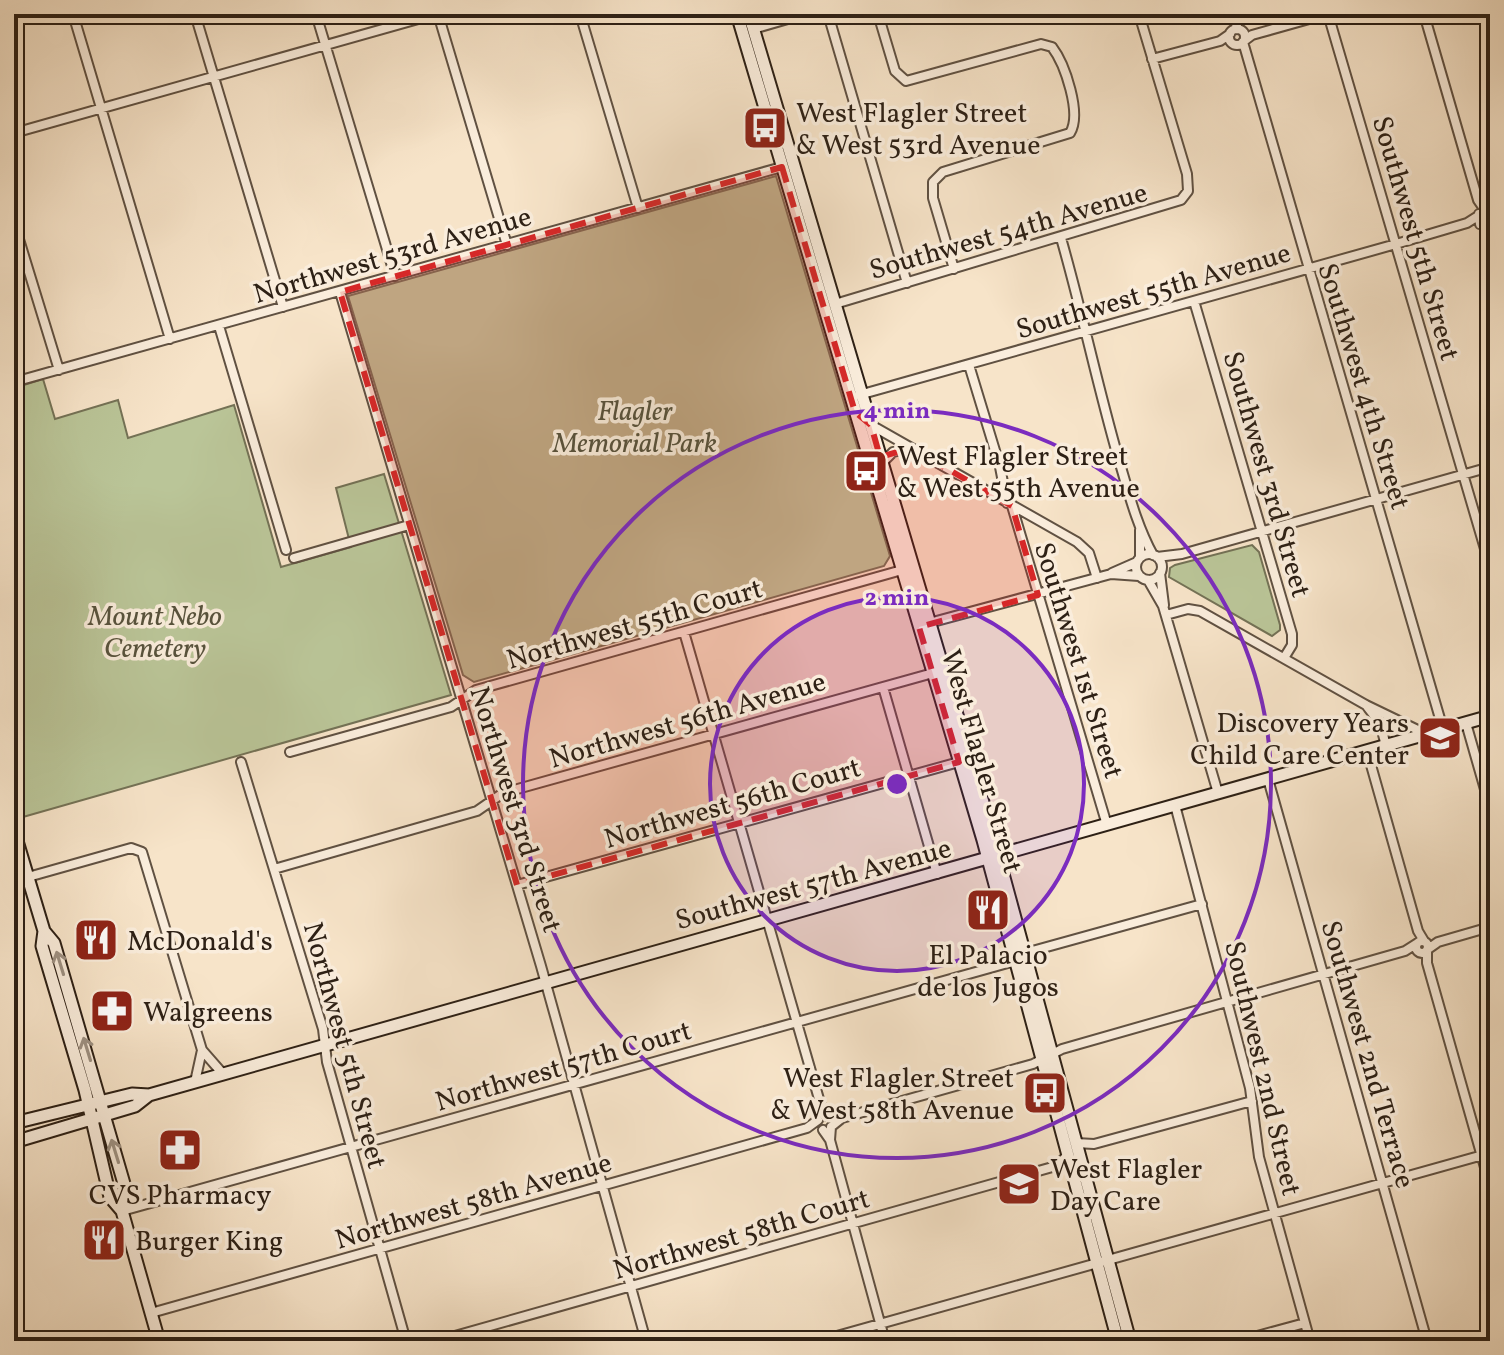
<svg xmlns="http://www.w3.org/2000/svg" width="1504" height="1355" font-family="Vollkorn,serif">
<rect width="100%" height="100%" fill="#f7e4c9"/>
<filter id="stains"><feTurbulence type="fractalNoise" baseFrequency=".0025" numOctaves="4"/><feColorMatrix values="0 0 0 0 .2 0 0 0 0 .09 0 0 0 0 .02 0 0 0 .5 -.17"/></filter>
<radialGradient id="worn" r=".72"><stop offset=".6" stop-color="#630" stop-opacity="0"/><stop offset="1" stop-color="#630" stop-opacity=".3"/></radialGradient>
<path fill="#bac598" stroke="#747256" stroke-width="2" d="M776,176L890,556L884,566L474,682L463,675L348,296Z
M43,379L55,419L118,400L128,438L234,405L281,567L351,547L336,488L384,474L451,695L23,817L14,786V388Z
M1252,545L1259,552L1280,625V630L1272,636L1169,577L1170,568L1175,565Z"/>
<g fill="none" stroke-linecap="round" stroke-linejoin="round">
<g stroke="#605142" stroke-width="12">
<path id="street" d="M73,14L170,339
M195,14L283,307
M316,14L395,276
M438,14L507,245
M580,14L638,208
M828,14L907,283
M878,14L895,71L906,81L1041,44L1052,47C1065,64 1082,114 1070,133L943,172L933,182V198L954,269
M1232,14L1238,29
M1328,14L1490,566
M1424,14L1478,200L1487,213
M753,29L805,14
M1229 37a8 8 0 1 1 16 0a8 8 0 1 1-16 0Z
M1244,41L1252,35L1327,14
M1243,42L1443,729
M1152,59L1220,41L1230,34
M14,133L436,14
M1479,214L1480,224L1490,223
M14,223L59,370
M1489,236L1490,234
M1061,238C1082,311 1097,384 1118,457C1128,490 1136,524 1153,555
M340,292L541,966L646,1341
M1194,301L1292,634V645L1284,658
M835,304L1181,200L1188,191L1187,174L1139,14
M219,326L286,550
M969,365L1000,467L1007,503
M14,382L782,167
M859,395L1396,244L1467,223L1478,216
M871,425L1077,542L1089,553L1097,578
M882,463L893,452L911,448
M1012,506L1107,825
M1136 567a13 13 0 1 1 26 0a13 13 0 1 1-26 0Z
M1140,557V530
M1157,557L1182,554L1490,467
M294,558L409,525
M1112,573L1137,562
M1160,573L1164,605
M1148,580L1163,606L1218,793
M1166,615L1188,609L1200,611L1366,705L1426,734
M929,623L1111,574L1139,576
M684,632L821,1106L827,1116
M883,687L937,874
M1366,705L1380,723L1386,746
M1466,723L1490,807
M1367,751L1418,931L1424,941
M290,752L451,707L476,690L902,570
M241,762L323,1029L327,1062L406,1341
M1268,779L1427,1341
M1175,805L1250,1088L1259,1157L1310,1341
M274,869L477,811L503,793L933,673
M28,877L131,848L142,852L202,1050L223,1074
M517,885L959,762
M1416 947a6 6 0 1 1 12 0a6 6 0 1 1-12 0Z
M1428,949L1438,942L1490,927
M1427,950V963L1490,1185
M1025,953L1202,904
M195,1082L202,1050
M832,1126L842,1118L1033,1064L1062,1049L1405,951L1416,944
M831,1127L830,1140L885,1341
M823,1130L830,1140
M1076,1143L1094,1144L1252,1101
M122,1211L1015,961
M151,1313L807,1128L818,1120
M437,1341L1056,1166L1068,1155
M819,1341L1490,1153
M1239,1341L1305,1323"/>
</g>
<g stroke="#2d2015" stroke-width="15">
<path id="secondary" d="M737,14L983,840L1118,1341
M749,14L990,826L1130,1341
M14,831L44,931L54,943L127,1194L122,1211
M44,931L42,946L85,1090L110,1197L122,1211L159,1341
M14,1123L132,1094L149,1095L1490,716
M14,1142L135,1106L149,1095"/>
</g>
<use href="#street" stroke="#faeddc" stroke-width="8"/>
<use href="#secondary" stroke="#faeddc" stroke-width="11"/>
</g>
<defs><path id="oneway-shaft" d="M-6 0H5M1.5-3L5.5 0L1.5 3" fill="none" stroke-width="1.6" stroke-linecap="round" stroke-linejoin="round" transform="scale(2)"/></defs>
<g stroke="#9e9182">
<use href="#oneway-shaft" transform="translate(60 963) rotate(-107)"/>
<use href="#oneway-shaft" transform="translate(87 1049) rotate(-107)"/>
<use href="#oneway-shaft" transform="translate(115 1151) rotate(-107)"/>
</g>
<path fill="#d62828" fill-opacity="0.2" stroke="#d62828" stroke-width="6" stroke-dasharray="16 10" stroke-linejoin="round" d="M782,167L855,412L871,425L880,457L911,448L1012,506L1038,595L919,627L959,762L517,885L340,292Z"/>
<circle cx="897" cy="784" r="187" fill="#7b2cbf" fill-opacity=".12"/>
<g fill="none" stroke="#7b2cbf" stroke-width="4">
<circle cx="897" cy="784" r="187"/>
<circle cx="897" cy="784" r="374"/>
</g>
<defs>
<g id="bus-square" transform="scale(2.3)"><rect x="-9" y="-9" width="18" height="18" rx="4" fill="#8f2418" stroke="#faeddc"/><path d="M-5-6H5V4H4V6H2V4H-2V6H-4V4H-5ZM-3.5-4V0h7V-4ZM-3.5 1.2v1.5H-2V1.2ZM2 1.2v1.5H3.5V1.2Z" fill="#fff"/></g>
<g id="school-square" transform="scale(2.3)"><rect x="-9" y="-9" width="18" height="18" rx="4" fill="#8f2418" stroke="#faeddc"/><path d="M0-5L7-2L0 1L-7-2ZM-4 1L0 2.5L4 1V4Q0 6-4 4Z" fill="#fff"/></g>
<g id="restaurant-square" transform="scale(2.3)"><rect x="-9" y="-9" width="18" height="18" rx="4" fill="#8f2418" stroke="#faeddc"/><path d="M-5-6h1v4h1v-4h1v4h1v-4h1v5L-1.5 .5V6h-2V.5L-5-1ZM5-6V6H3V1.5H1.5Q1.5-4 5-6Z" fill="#fff"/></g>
<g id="pharmacy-square" transform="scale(2.3)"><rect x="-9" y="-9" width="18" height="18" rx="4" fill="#8f2418" stroke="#faeddc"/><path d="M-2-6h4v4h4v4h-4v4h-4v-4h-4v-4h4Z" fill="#fff"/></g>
</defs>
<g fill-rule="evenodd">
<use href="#bus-square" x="765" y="128"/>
<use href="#bus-square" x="866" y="471"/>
<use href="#school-square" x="1440" y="738"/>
<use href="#restaurant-square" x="988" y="910"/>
<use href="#restaurant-square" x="96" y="940"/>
<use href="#pharmacy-square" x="112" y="1011"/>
<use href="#bus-square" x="1045" y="1093"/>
<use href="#pharmacy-square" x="180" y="1150"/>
<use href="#school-square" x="1019" y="1184"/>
<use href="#restaurant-square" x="104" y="1240"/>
</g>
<g text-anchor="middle" stroke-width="7" stroke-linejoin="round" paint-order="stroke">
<g font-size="28" fill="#2d2015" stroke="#faeddc" text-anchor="start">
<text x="796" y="122">West Flagler Street<tspan x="796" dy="32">&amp; West 53rd Avenue</tspan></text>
<text x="897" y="465">West Flagler Street<tspan x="897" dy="32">&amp; West 55th Avenue</tspan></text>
<text x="1409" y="732" text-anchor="end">Discovery Years<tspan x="1409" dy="32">Child Care Center</tspan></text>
<text x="127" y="950">McDonald's</text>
<text x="988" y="964" text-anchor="middle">El Palacio<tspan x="988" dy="32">de los Jugos</tspan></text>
<text x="143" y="1021">Walgreens</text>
<text x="1014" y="1087" text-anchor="end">West Flagler Street<tspan x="1014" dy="32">&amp; West 58th Avenue</tspan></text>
<text x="1050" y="1178">West Flagler<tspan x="1050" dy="32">Day Care</tspan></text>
<text x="180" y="1204" text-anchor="middle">CVS Pharmacy</text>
<text x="135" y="1250">Burger King</text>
</g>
<g font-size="28" fill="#2d2015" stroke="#faeddc">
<text transform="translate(1008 230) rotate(-16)" y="10">Southwest 54th Avenue</text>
<text transform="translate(1417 238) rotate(74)" y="10">Southwest 5th Street</text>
<text transform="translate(392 254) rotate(-16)" y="10">Northwest 53rd Avenue</text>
<text transform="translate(1153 290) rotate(-16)" y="10">Southwest 55th Avenue</text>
<text transform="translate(1365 386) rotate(73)" y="10">Southwest 4th Street</text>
<text transform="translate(1268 474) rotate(74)" y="10">Southwest 3rd Street</text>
<text transform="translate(634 623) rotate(-16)" y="10">Northwest 55th Court</text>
<text transform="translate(1080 660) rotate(73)" y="10">Southwest 1st Street</text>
<text transform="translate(687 719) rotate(-16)" y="10">Northwest 56th Avenue</text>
<text transform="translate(983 761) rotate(74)" y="10">West Flagler Street</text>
<text transform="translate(732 802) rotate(-16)" y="10">Northwest 56th Court</text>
<text transform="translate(517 809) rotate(73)" y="10">Northwest 3rd Street</text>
<text transform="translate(813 883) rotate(-15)" y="10">Southwest 57th Avenue</text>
<text transform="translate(346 1045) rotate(75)" y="10">Northwest 5th Street</text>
<text transform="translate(1369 1054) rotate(74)" y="10">Southwest 2nd Terrace</text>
<text transform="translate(563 1065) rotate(-16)" y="10">Northwest 57th Court</text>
<text transform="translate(1264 1068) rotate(77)" y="10">Southwest 2nd Street</text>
<text transform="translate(473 1200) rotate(-16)" y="10">Northwest 58th Avenue</text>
<text transform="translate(741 1233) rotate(-16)" y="10">Northwest 58th Court</text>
</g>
<g font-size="28" font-style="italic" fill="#57523c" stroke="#faeddc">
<text x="635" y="420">Flagler<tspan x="635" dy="32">Memorial Park</tspan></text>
<text x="155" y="625">Mount Nebo<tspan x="155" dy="32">Cemetery</tspan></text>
</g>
</g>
<circle cx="897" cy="784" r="12" fill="#7b2cbf" stroke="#faeddc" stroke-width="4"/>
<g font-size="24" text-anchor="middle" font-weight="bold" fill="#7b2cbf" stroke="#faeddc" stroke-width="7" stroke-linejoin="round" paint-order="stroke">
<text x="897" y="418">4 min</text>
<text x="897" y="605">2 min</text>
</g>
<rect width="1504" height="1355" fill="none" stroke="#f7e4c9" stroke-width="48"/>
<rect x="16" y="16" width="1472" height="1323" fill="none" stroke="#2d2015" stroke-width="4"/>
<rect x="24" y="24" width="1456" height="1307" fill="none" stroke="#2d2015" stroke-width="2"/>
<rect width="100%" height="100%" filter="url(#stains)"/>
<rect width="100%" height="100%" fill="url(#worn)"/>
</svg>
